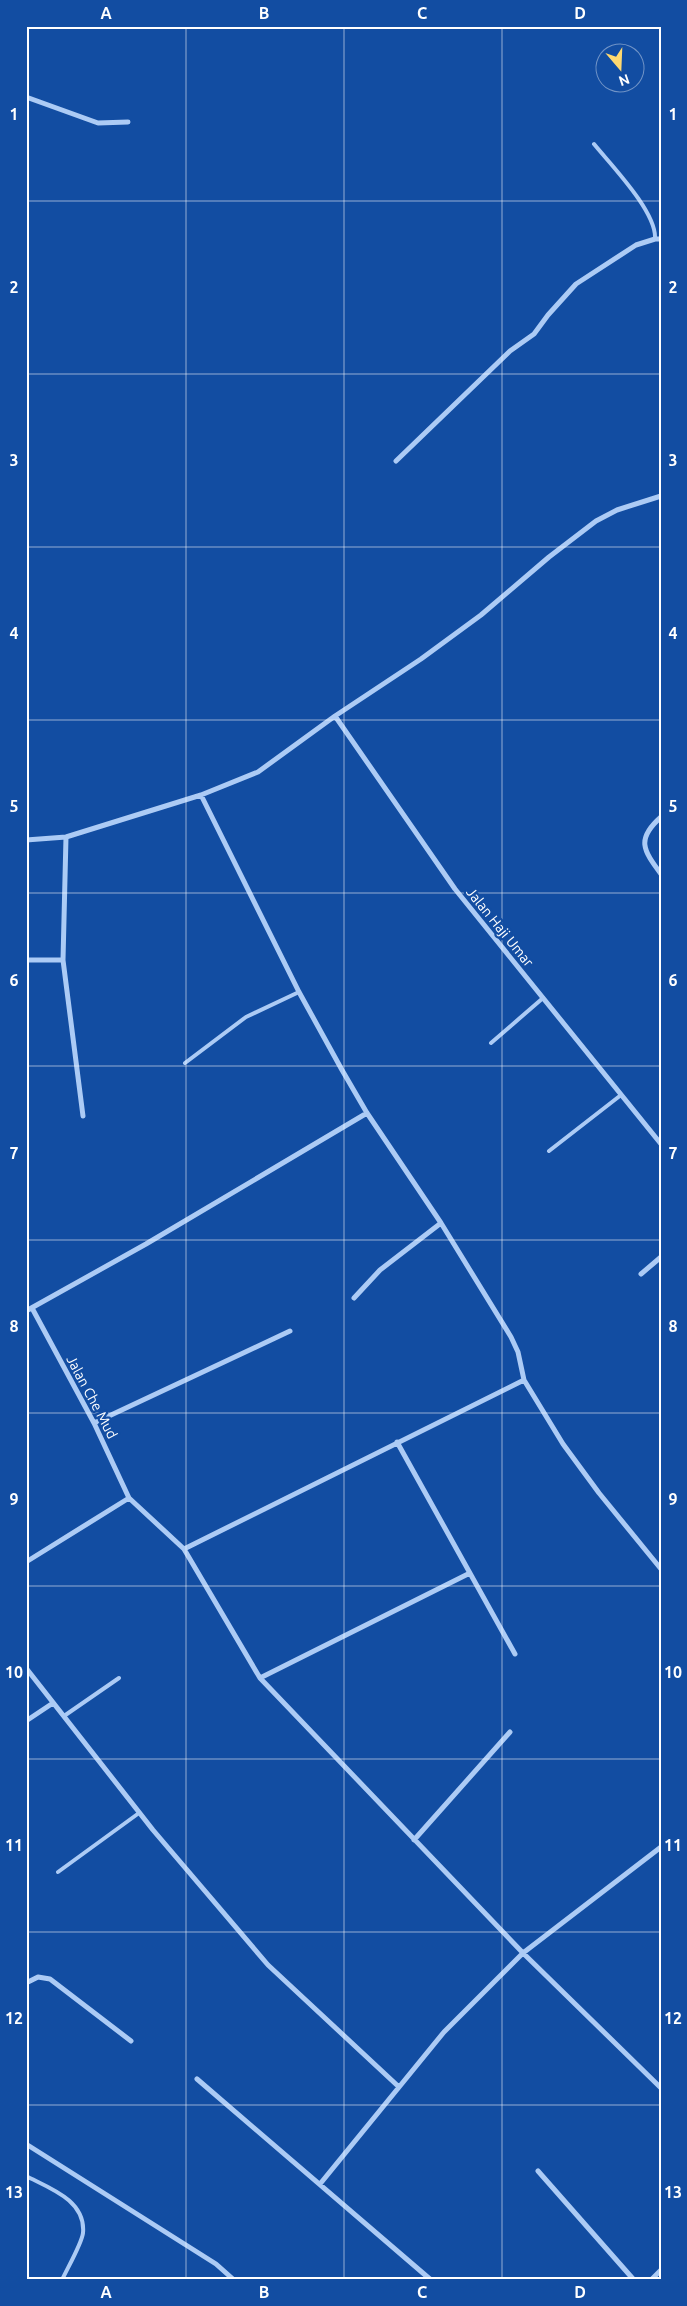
<svg xmlns="http://www.w3.org/2000/svg" width="687" height="2306" font-family="Ubuntu,sans-serif">
<rect width="100%" height="100%" fill="#124da2"/>
<g fill="none" stroke-linecap="round" stroke-linejoin="round">
<path stroke="#accbf5" stroke-width="4" d="M594,144C611,165 657,212 655,239
M491,1043L543,998
M185,1063L246,1017L299,992
M549,1151L621,1095
M64,1716L119,1678
M58,1872L139,1813
M26,2176C49,2188 86,2200 83,2233C82,2243 67,2269 62,2280"/>
<path stroke="#accbf5" stroke-width="5" d="M26,97L98,123L128,122
M396,461L510,351L534,334L548,315L576,284L636,245L655,239H661
M335,716L455,889L661,1144
M201,795L299,992L342,1070L367,1113L441,1223L511,1337L518,1352L524,1380L563,1444L599,1493L661,1569
M661,817C636,839 643,850 661,874
M66,837L63,960L83,1116
M26,840L66,837L201,795L258,772L335,716L421,659L481,615L549,557L596,521L617,510L661,496
M26,960H63
M641,1274L661,1257
M354,1298L380,1270L441,1223
M32,1308L94,1423L129,1498L184,1549L260,1678L523,1953L661,2088
M26,1311L146,1244L367,1113
M94,1423L290,1331
M397,1442L515,1654
M184,1549L524,1380
M26,1562L129,1498
M26,1668L153,1830L268,1965L399,2087
M260,1678L470,1573
M26,1721L53,1703
M414,1840L510,1732
M26,1983L38,1977L50,1979L131,2041
M197,2079L431,2280
M26,2144L216,2264L234,2280
M538,2171L634,2280
M320,2184L444,2032L523,1953L661,1847
M651,2280L661,2270"/>
</g>
<path fill="none" stroke="#fff" stroke-width="1" stroke-opacity="0.55" d="M186,26V2280M344,26V2280M502,26V2280M26,201H661M26,374H661M26,547H661M26,720H661M26,893H661M26,1066H661M26,1240H661M26,1413H661M26,1586H661M26,1759H661M26,1932H661M26,2105H661"/>
<g text-anchor="middle" stroke-width="4.5" stroke-linejoin="round" paint-order="stroke">
<g font-size="14" fill="#fff" stroke="#124da2">
<text transform="translate(500 927) rotate(51)" y="5">Jalan Haji Umar</text>
<text transform="translate(92 1397) rotate(62)" y="5">Jalan Che Mud</text>
</g>
</g>
<rect width="687" height="2306" fill="none" stroke="#124da2" stroke-width="55"/>
<g transform="translate(620 68) rotate(161)"><circle r="24" fill="#124da2" stroke="#7194c7"/>
<path d="M0-4L9 19L0 12L-9 19Z" fill="#ffd970"/>
<text y="-8" font-size="14" font-weight="bold" text-anchor="middle" fill="#ffffff">N</text>
</g>
<rect x="28" y="28" width="632" height="2250" fill="none" stroke="#fff" stroke-width="2"/>
<g font-size="16" text-anchor="middle" font-weight="bold" fill="#fff">
<text x="106" y="19">A</text>
<text x="264" y="19">B</text>
<text x="422" y="19">C</text>
<text x="580" y="19">D</text>
<text x="14" y="120">1</text>
<text x="673" y="120">1</text>
<text x="14" y="293">2</text>
<text x="673" y="293">2</text>
<text x="14" y="466">3</text>
<text x="673" y="466">3</text>
<text x="14" y="639">4</text>
<text x="673" y="639">4</text>
<text x="14" y="812">5</text>
<text x="673" y="812">5</text>
<text x="14" y="986">6</text>
<text x="673" y="986">6</text>
<text x="14" y="1159">7</text>
<text x="673" y="1159">7</text>
<text x="14" y="1332">8</text>
<text x="673" y="1332">8</text>
<text x="14" y="1505">9</text>
<text x="673" y="1505">9</text>
<text x="14" y="1678">10</text>
<text x="673" y="1678">10</text>
<text x="14" y="1851">11</text>
<text x="673" y="1851">11</text>
<text x="14" y="2024">12</text>
<text x="673" y="2024">12</text>
<text x="14" y="2198">13</text>
<text x="673" y="2198">13</text>
<text x="106" y="2298">A</text>
<text x="264" y="2298">B</text>
<text x="422" y="2298">C</text>
<text x="580" y="2298">D</text>
</g>
</svg>
